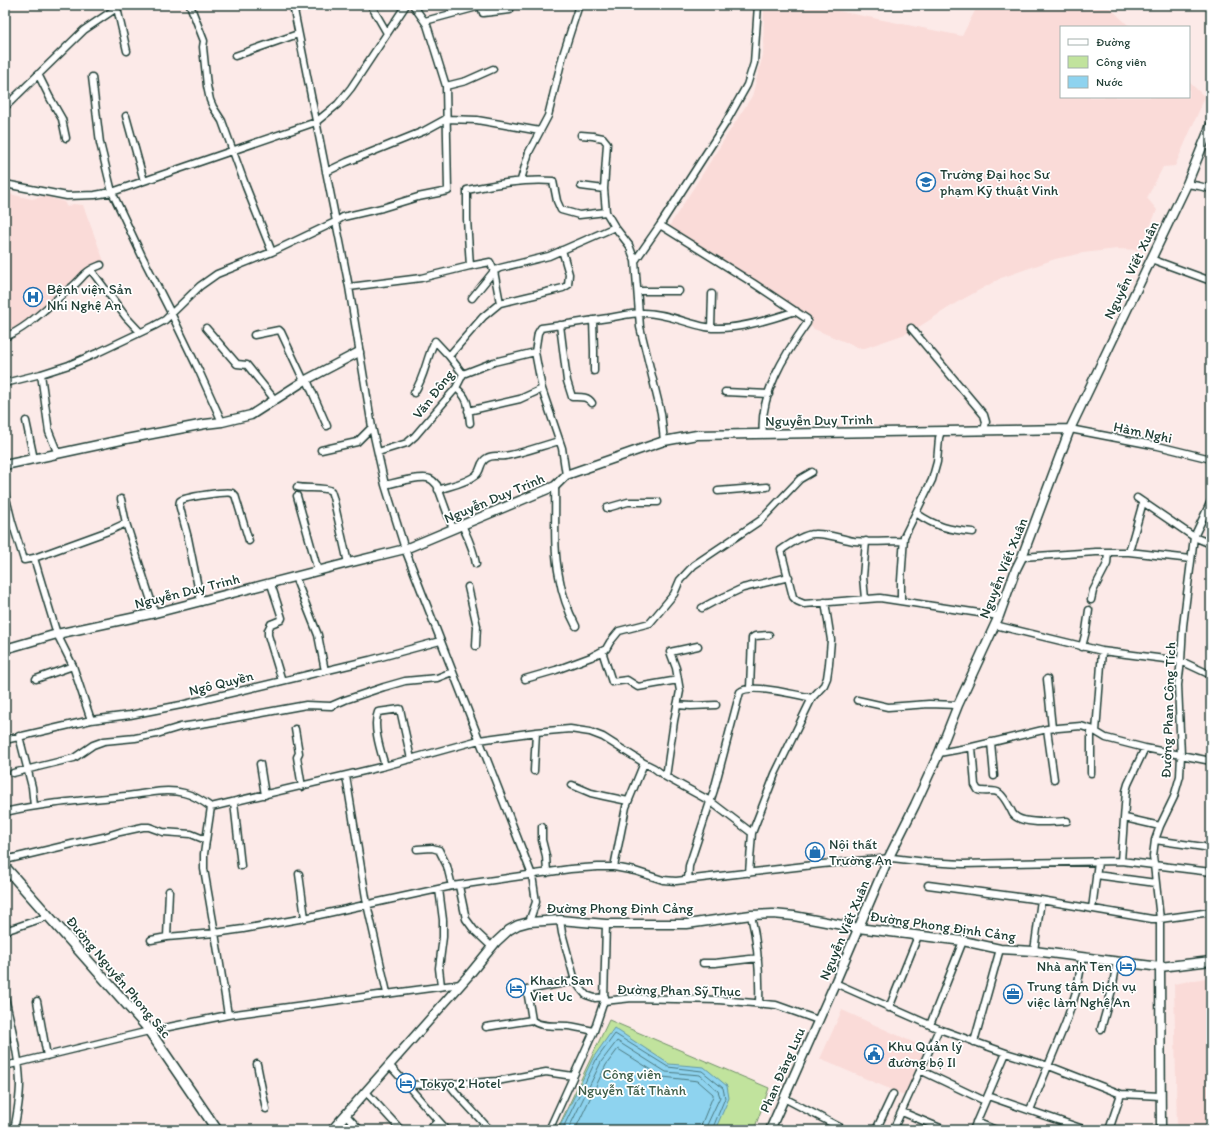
<svg xmlns="http://www.w3.org/2000/svg" width="1216" height="1135" font-family="Itim,sans-serif">
<rect width="100%" height="100%" fill="#fceae8"/>
<filter id="ink" filterUnits="userSpaceOnUse"><feTurbulence type="fractalNoise" baseFrequency=".025" numOctaves="2"/><feDisplacementMap in="SourceGraphic" scale="8" xChannelSelector="R" yChannelSelector="G"/><feConvolveMatrix kernelMatrix="1 2 1 2 8 2 1 2 1" color-interpolation-filters="sRGB"/></filter>
<g filter="url(#ink)">
<path fill="#fadbd8" d="M764,5H809L962,36L978,5H1107L1130,27H1061V97H1189V82L1205,97L1175,166L1163,167L1147,198L1157,210L1140,250L1117,249L1083,253L1055,259L1001,278L956,303L911,332L862,349L814,329L668,228L752,96L763,55Z
M5,193L32,199L45,196L64,202L67,207L73,204L83,205L105,264L101,265L22,330L9,339L5,340Z
M1211,977V1130H1177L1174,984Z
M842,1010L928,1049L906,1096L820,1059Z"/>
<path fill="#c1e39d" stroke="#709068" d="M609,1020L769,1088L754,1130H557Z"/>
<path fill="#8ed3ef" stroke="#6297a4" d="M614,1028L669,1064L704,1067L727,1086L729,1098L715,1130H558L593,1058Z"/>
<g fill="none" stroke-linecap="round" stroke-linejoin="round">
<path stroke="#4b797f" stroke-width="1" d="M562,1130L596,1060L615,1034L668,1067L702,1071L723,1088L725,1098L712,1130
M568,1130L601,1062L617,1041L666,1072L700,1075L718,1091L720,1097L707,1125V1130
M575,1130L606,1065L618,1049L663,1077L698,1081L713,1094V1096L702,1123L701,1130"/>
<g stroke="#1f3d34" stroke-width="9">
<path id="minor" d="M190,5L204,41L203,47L207,86L210,100L213,107L222,121L246,187L272,252
M293,5L349,287L372,427L385,485L405,549L532,875L536,902L529,922
M372,7L387,33
M117,8L127,51
M425,21L481,6L483,13L510,10
M235,56L298,34
M38,74L50,98L62,119L66,138
M92,77L100,143L112,192L142,256L172,315L199,371L222,422
M446,86L466,81L493,69
M5,107L84,30L121,5
M126,116L144,181
M581,135L593,136L603,138L607,143L604,189L606,212
M326,172L347,162L424,131L446,119L477,120L540,131
M521,180L529,152L548,116L563,55L579,5
M5,184L67,196L95,195L112,192L316,122L338,104L351,88L406,5
M1187,184L1199,186L1211,189
M581,186L604,189
M660,225L753,283L807,319V323C785,354 759,395 763,434
M1151,259L1211,281
M635,261L660,225L725,124L747,85L754,63L758,5
M470,266L467,219V190C496,184 523,179 553,181L557,201L561,210L579,215L606,212L615,227
M91,270L126,317L140,332
M349,287L421,278L470,266L490,262L494,271L500,303
M638,291H679
M472,298L494,271L500,268L549,256L615,227L629,245L635,261L640,327L661,413L664,441
M593,320L594,351V371
M560,325L567,381L572,397C580,397 588,396 592,403
M206,328L237,364L247,365L275,400
M711,328L712,294
M911,328L984,415L986,422L984,430
M254,335L279,330L281,332L304,381
M5,337C30,327 50,303 72,287C77,283 81,278 85,274C90,269 96,267 101,265
M449,356L483,317L500,303L551,291L563,288L568,285L569,274L562,250
M41,374L49,432L58,454
M307,380L327,426
M5,383L41,374L69,365L97,353L154,326L165,320L200,286L217,274L272,252L335,222L343,217L382,208L418,197L448,191L446,86L427,25L413,5
M456,388C470,399 468,408 470,423
M725,392L769,394
M414,393C425,377 426,358 435,341L449,356L463,374
M468,411L520,399L542,389
M26,421L34,459
M1070,429L1158,446L1211,459
M321,450L357,442L372,427
M378,452L407,443L415,436L456,388L463,374L494,362L535,352
M566,475L562,448L542,389L535,352L538,333L541,328C563,325 585,321 608,318C620,316 632,313 644,313C666,313 685,323 706,327C731,332 772,319 796,311
M385,485C394,483 423,475 430,479C433,480 435,483 437,485L453,529
M555,486C556,516 553,548 559,576C562,594 568,611 576,626
M297,487C306,489 325,487 331,491L333,497L348,563
M438,490C449,486 467,483 476,475C482,470 479,462 487,458C493,454 498,457 505,456C523,453 541,446 559,441
M718,491L767,487
M5,494L12,522L24,560L34,558L111,530L126,523
M297,496L318,571
M1137,498L1194,537L1211,544
M121,499L126,523L155,613
M607,508L628,502H658
M916,513C936,527 950,530 973,532
M462,525C468,538 474,550 476,564
M903,541C887,541 870,543 854,541C841,539 828,533 814,534C804,534 790,544 781,550L793,597L797,601L804,604L880,598L999,616
M1129,552L1143,502
M1022,557L1096,552H1129L1191,559
M34,558L57,634L73,666L91,720
M295,577L318,635L325,671
M271,584L282,618L281,620L271,624L268,630V635L282,681
M468,587L477,626L476,646
M865,599L863,577L866,541
M1091,600L1093,591L1107,564L1108,552
M901,601V581L904,537L932,480L937,462L939,438L941,431
M201,602L188,538L180,508C179,505 179,504 180,501C184,497 227,491 232,493C233,494 234,495 235,495L249,541
M702,608L713,602L743,588L789,577
M995,625L1102,651L1181,661L1211,675
M1082,647L1086,631L1089,610
M602,651L612,682L627,680L638,687L678,680
M36,679L73,666
M525,679L556,670L591,657L606,649L610,642L619,631L650,623L674,594L680,580L694,565L761,520L800,479L812,472
M1047,679L1052,728
M750,688L752,638L755,636L769,635
M857,700L888,707L929,704L958,705
M677,705L691,706L716,705
M295,729L299,753L297,757L302,787
M1047,729L1054,779
M1096,732L1102,651
M19,736L32,787L34,806
M5,740L91,720L130,715L181,705L370,660L440,641
M991,742L994,776
M972,747L975,785L978,790C984,793 993,789 999,793C1004,796 1010,808 1013,814C1021,825 1054,822 1067,821
M939,753L972,747L1047,729L1081,726L1091,729L1106,738L1145,748L1211,761
M260,764L265,795
M385,766C381,752 372,726 378,712L400,709L411,759
M534,771L536,732
M13,773L74,758L93,745L104,741L135,738L157,734L180,727L207,723L306,705L331,706L345,700L384,687L405,681L437,678L452,672
M1091,773V729
M346,776L367,904L387,993
M666,777L674,721L680,691L676,668L670,652L698,646
M572,785L591,793L604,796L628,801
M234,802L241,866
M211,807L204,854V869L215,933L228,1015
M5,812C44,803 86,800 126,796C145,794 165,788 184,793C192,795 204,802 211,807L385,766L479,740L536,732L570,729L590,732L603,737L644,763L654,768L666,777L710,801L752,833
M1125,818L1160,826
M542,827V840L546,856L547,873
M1155,840L1211,848
M417,849L432,848L439,850L447,866L452,886
M5,860L72,844L104,837L120,832L143,827H149L163,832L191,834L206,840
M1121,861L1126,791L1128,784L1145,748
M614,867L626,807L644,763
M749,873L752,833L775,774L812,698L824,685L827,678L829,664L831,640L825,602
M299,874L305,918
M1096,875L1156,883
M688,880L689,866L714,790L740,692C750,683 798,695 812,698
M928,885L1041,900L1152,919H1160L1211,912
M459,886L466,919L474,930L492,947
M439,889L443,920V937L439,968L441,986
M1092,909L1098,862
M751,915C758,945 760,973 759,1004
M560,920L562,933L575,981L580,988L586,995L595,998L605,997
M5,931L49,916
M167,937L169,891
M151,940L167,937L215,933L243,929L305,918L452,886L570,869L598,867H614L635,871L663,880L676,881L822,864L892,858L926,862L963,864L1121,861L1211,872
M1034,951L1041,900
M703,963H715L758,958
M1160,967V919L1153,856L1155,840L1160,826L1174,797L1180,776L1181,755L1178,685L1181,661L1183,626L1194,537L1211,501
M835,983L939,1029L1006,1053L1049,1066L1121,1094L1160,1096
M5,997C11,1026 19,1054 20,1083C20,1099 17,1115 14,1130
M37,1001L47,1056
M604,1001L632,998L719,1000L776,1005L818,1020
M889,1008L918,936
M532,1020L527,990L575,981
M930,1025L963,941
M486,1027L532,1020C540,1028 558,1025 568,1026C577,1027 585,1029 594,1031
M1101,1029L1112,990L1117,961
M974,1042L1000,949
M257,1064L266,1109
M389,1065C409,1086 427,1109 447,1130
M5,1066L149,1031L228,1015L461,984
M920,1070L985,1101
M449,1084L457,1094L490,1130
M408,1085L470,1083L497,1081L546,1072L573,1076
M366,1092L401,1130
M988,1096L1086,1130
M784,1098L845,1130
M1030,1110L1066,1022L1076,992L1083,957
M902,1112L945,1130
M346,1115L360,1130
M976,1122L996,1130
M429,1130L438,1121
M549,1130L594,1031L604,1001L606,924
M876,1130L893,1094
M893,1130L939,1029
M973,1130L1006,1053
M1109,1130L1121,1094"/>
</g>
<g stroke="#1f3d34" stroke-width="11">
<path id="tertiary" d="M5,465L126,439L205,424L222,422L251,415L304,381L359,352
M5,649L57,634L155,613L348,563L405,549L555,486L566,475L664,441L697,435L1070,429
M1160,967L1161,1130
M332,1130L469,975L496,942L509,930L518,925L529,922L560,920L606,924H687L751,915L773,914L794,916L858,928L963,941L1000,949L1034,951L1160,967L1211,961
M770,1130L835,983L888,859L915,805L939,753L958,705L999,616L1016,569L1022,557L1070,429L1187,184L1211,125"/>
</g>
<g stroke="#1f3d34" stroke-width="12">
<path id="secondary" d="M5,867L146,1026L217,1130"/>
</g>
<use href="#minor" stroke="#fff" stroke-width="6"/>
<use href="#tertiary" stroke="#fff" stroke-width="8"/>
<use href="#secondary" stroke="#fff" stroke-width="9"/>
</g>
</g>
<defs>
<g id="university-ring" transform="scale(1)"><circle r="9.5" fill="#fff" stroke="#1f6fb2" stroke-width="1.5"/><path d="M0-5L7-2L0 1L-7-2ZM-4 1L0 2.5L4 1V4Q0 6-4 4Z" fill="#1f6fb2"/></g>
<g id="hospital-ring" transform="scale(1)"><circle r="9.5" fill="#fff" stroke="#1f6fb2" stroke-width="1.5"/><path d="M-5-5h3v3.5h4V-5h3V5h-3V1.5h-4V5h-3Z" fill="#1f6fb2"/></g>
<g id="shop-ring" transform="scale(1)"><circle r="9.5" fill="#fff" stroke="#1f6fb2" stroke-width="1.5"/><path d="M-5-2.5h2.3a2.7 3.5 0 0 1 5.4 0H5L5.5 6h-11ZM-1.5-2.5h3a1.5 2.3 0 0 0-3 0Z" fill="#1f6fb2"/></g>
<g id="hotel-ring" transform="scale(1)"><circle r="9.5" fill="#fff" stroke="#1f6fb2" stroke-width="1.5"/><path d="M-6-4.5h1.5V1H6V5H4.5V3h-9V5H-6ZM-4 0a1.8 1.8 0 1 1 3.6 0ZM.5 0V-2.5h3Q6-2.5 6 0Z" fill="#1f6fb2"/></g>
<g id="office-ring" transform="scale(1)"><circle r="9.5" fill="#fff" stroke="#1f6fb2" stroke-width="1.5"/><path d="M-6-3h4V-5.5h4V-3h4V5H-6ZM-1-4.5V-3h2v-1.5ZM-6 0V1H6V0Z" fill="#1f6fb2"/></g>
<g id="civic-ring" transform="scale(1)"><circle r="9.5" fill="#fff" stroke="#1f6fb2" stroke-width="1.5"/><path d="M-.6-6.5H3V-4.5H.6V-3L4-1V1h2V6H-6V1h2V-1L-.6-3ZM-1.2 2.5V6h2.4V2.5Z" fill="#1f6fb2"/></g>
</defs>
<g fill-rule="evenodd">
<use href="#university-ring" x="926" y="182"/>
<use href="#hospital-ring" x="33" y="297"/>
<use href="#shop-ring" x="815" y="852"/>
<use href="#hotel-ring" x="1126" y="966"/>
<use href="#hotel-ring" x="516" y="988"/>
<use href="#office-ring" x="1013" y="994"/>
<use href="#civic-ring" x="874" y="1054"/>
<use href="#hotel-ring" x="406" y="1083"/>
</g>
<g text-anchor="middle" stroke-width="3.5" stroke-linejoin="round" paint-order="stroke">
<g font-size="14" fill="#1f3d34" stroke="#fff" text-anchor="start">
<text x="940" y="179">Trường Đại học Sư<tspan x="940" dy="16">phạm Kỹ thuật Vinh</tspan></text>
<text x="47" y="294">Bệnh viện Sản<tspan x="47" dy="16">Nhi Nghệ An</tspan></text>
<text x="829" y="849">Nội thất<tspan x="829" dy="16">Trường An</tspan></text>
<text x="1112" y="971" text-anchor="end">Nhà anh Ten</text>
<text x="530" y="985">Khach San<tspan x="530" dy="16">Viet Uc</tspan></text>
<text x="1027" y="991">Trung tâm Dịch vụ<tspan x="1027" dy="16">việc làm Nghệ An</tspan></text>
<text x="888" y="1051">Khu Quản lý<tspan x="888" dy="16">đường bộ II</tspan></text>
<text x="420" y="1088">Tokyo 2 Hotel</text>
</g>
<g font-size="14" fill="#1f3d34" stroke="#fff">
<text transform="translate(1131 270) rotate(-64)" y="5">Nguyễn Viết Xuân</text>
<text transform="translate(433 394) rotate(-52)" y="5">Văn Đông</text>
<text transform="translate(819 420) rotate(-1)" y="5">Nguyễn Duy Trinh</text>
<text transform="translate(1143 432) rotate(12)" y="5">Hàm Nghi</text>
<text transform="translate(494 498) rotate(-23)" y="5">Nguyễn Duy Trinh</text>
<text transform="translate(1003 568) rotate(-68)" y="5">Nguyễn Viết Xuân</text>
<text transform="translate(187 591) rotate(-14)" y="5">Nguyễn Duy Trinh</text>
<text transform="translate(221 683) rotate(-14)" y="5">Ngô Quyền</text>
<text transform="translate(1168 710) rotate(-88)" y="5">Đường Phan Công Tích</text>
<text x="620" y="913">Đường Phong Định Cảng</text>
<text transform="translate(943 926) rotate(8)" y="5">Đường Phong Định Cảng</text>
<text transform="translate(844 930) rotate(-67)" y="5">Nguyễn Viết Xuân</text>
<text transform="translate(119 977) rotate(50)" y="5">Đường Nguyễn Phong Sắc</text>
<text transform="translate(679 990) rotate(1)" y="5">Đường Phan Sỹ Thục</text>
<text transform="translate(782 1070) rotate(-66)" y="5">Phan Đăng Lưu</text>
</g>
<g font-size="14" fill="#3f5e49" stroke="#fff">
<text x="632" y="1079">Công viên<tspan x="632" dy="16">Nguyễn Tất Thành</tspan></text>
</g>
</g>
<rect width="1216" height="1135" fill="none" stroke="#fff" stroke-width="20"/>
<rect x="10" y="10" width="1196" height="1115" fill="none" stroke="#1f3d34" stroke-width="1.5" filter="url(#ink)"/>
<rect x="1060" y="26" width="130" height="72" fill="#ffffff" stroke="#a5b1ae"/>
<rect x="1068" y="39" width="20" height="6" fill="#ffffff" stroke="#a5b1ae"/>
<text x="1096" y="46" font-size="12" fill="#1f3d34">Đường</text>
<rect x="1068" y="56" width="20" height="12" fill="#c1e39d" stroke="#a5b1ae"/>
<text x="1096" y="66" font-size="12" fill="#1f3d34">Công viên</text>
<rect x="1068" y="76" width="20" height="12" fill="#8ed3ef" stroke="#a5b1ae"/>
<text x="1096" y="86" font-size="12" fill="#1f3d34">Nước</text>
</svg>
